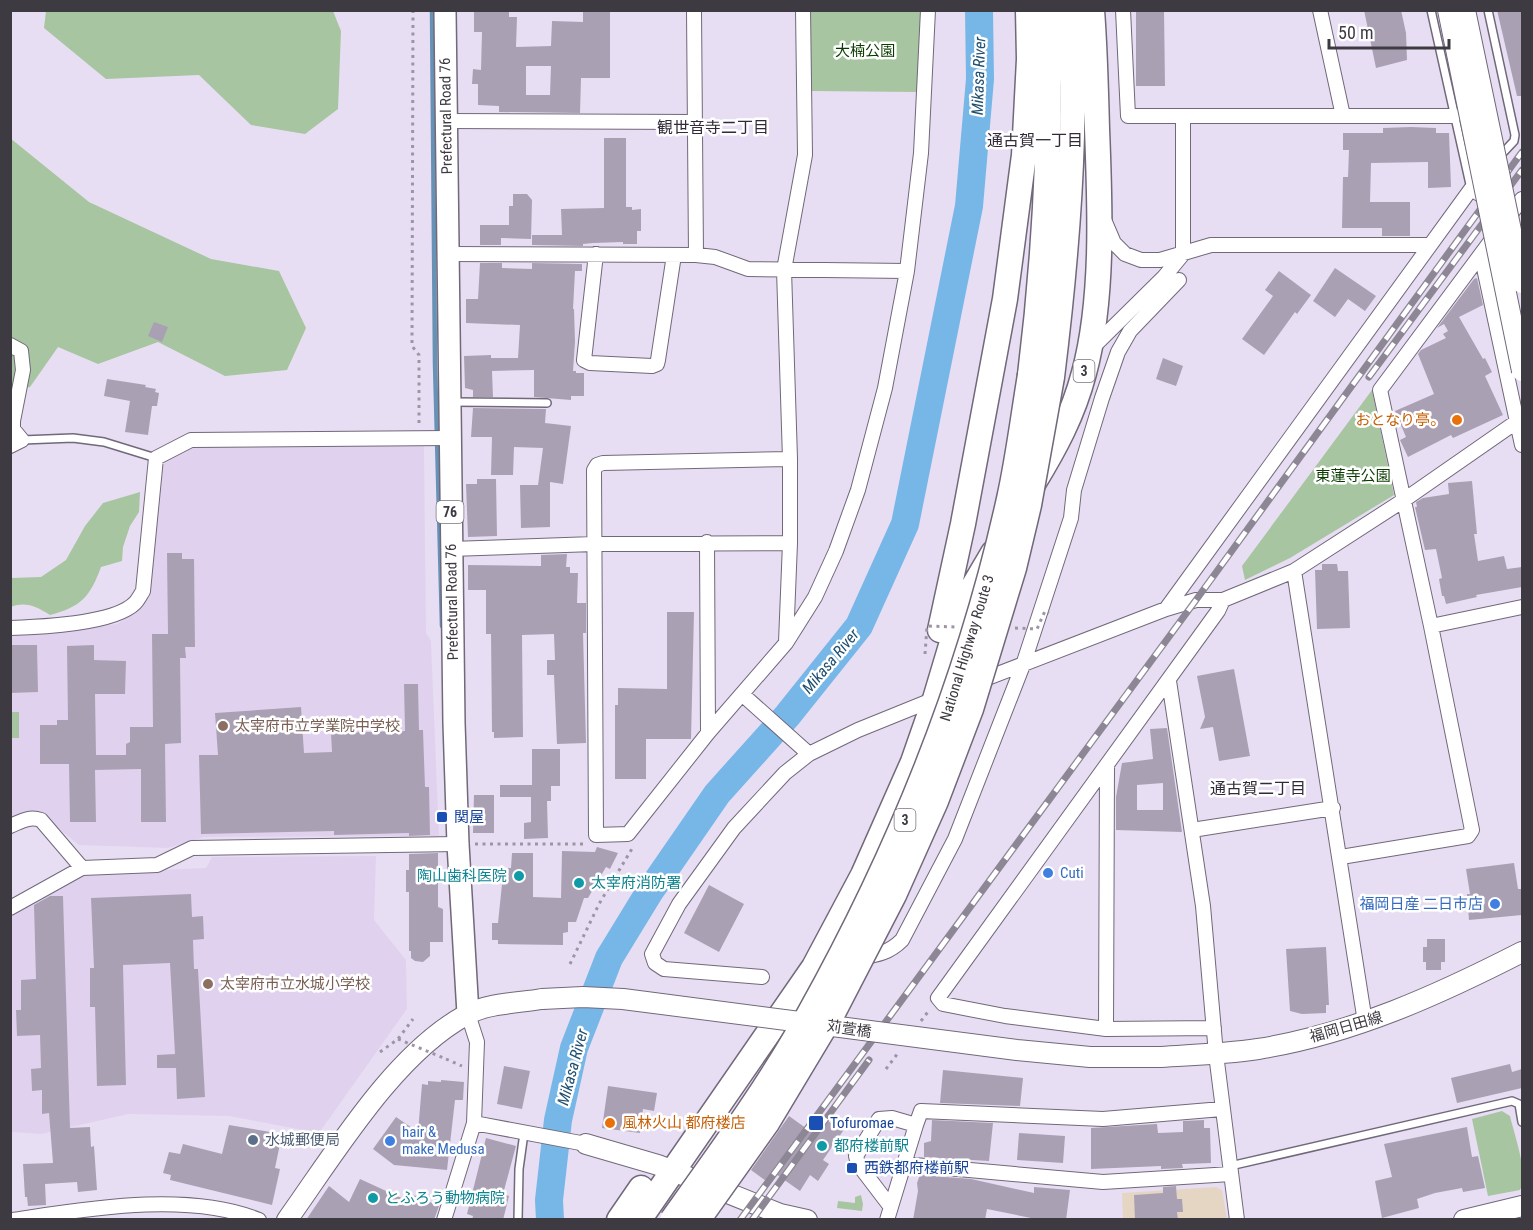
<svg xmlns="http://www.w3.org/2000/svg" width="1533" height="1230" font-family="'Roboto Condensed','Noto Sans JP',sans-serif">
<rect width="100%" height="100%" fill="#e8def3"/>
<path fill="#e5d6c4" d="M1216,1187L1222,1190L1227,1219H1123L1122,1193Z"/>
<path fill="#e0d2ee" d="M424,444L426,633L431,641L439,836L204,837L168,848L79,845L37,811L11,818V633L52,632L117,624L142,608L148,590L162,467L166,461L196,446Z
M376,856L374,920L406,960L407,1009L319,1133L229,1116L128,1114L41,1134L11,1132V912L85,873L206,868L212,857Z"/>
<path fill="#a7c5a0" d="M46,11H333L341,31L338,109L305,134L251,125L199,75L106,79L44,28Z
M810,11H921L917,92L811,91Z
M10,138L89,202L211,259L279,271L306,328L287,370L225,376L158,342L98,364L58,347L30,387L11,391Z
M1372,390L1394,495L1290,558L1245,580L1242,566Z
M140,492L139,512L130,526L123,547L122,561L101,567C90,597 81,607 50,615C37,607 26,601 11,607V578L41,577L66,560L85,526L103,503Z
M11,712H19V738H11Z
M1502,1111L1510,1116C1514,1134 1529,1174 1520,1190L1488,1196L1472,1119Z
M861,1195L863,1204L862,1211L837,1208L838,1201L855,1203V1197Z"/>
<g fill="none" stroke-linecap="round" stroke-linejoin="round">
<path stroke="#6692b6" stroke-width="4.5" d="M432,10L435,364L442,626"/>
<path stroke="#77b7e8" stroke-width="28" d="M550,1220L549,1200L558,1120L574,1048L609,958L650,891L717,794L787,716L859,626L905,524L969,206L980,79L979,10"/>
</g>
<path fill="#aaa0b4" fill-rule="evenodd" d="M474,10H509V17H517L516,47L551,46L552,21L583,22V10H610V78H581L580,113L499,112V106L478,105V84H472L473,69L481,70L482,32H474ZM526,66H551L550,95H526Z
M1136,10H1164L1165,86H1136Z
M1364,10H1401L1406,33L1407,60L1376,68Z
M1497,10H1522V96H1517Z
M1411,127L1436,128V133H1449L1451,187L1428,188V162L1371,163L1370,202H1410V236H1382V228H1342L1343,177H1348L1349,150H1343V133H1383V128Z
M604,138H626V207H632V210L641,209V231H637V244H623V242L593,243L583,244V246L532,245V235H562L561,209L604,208Z
M513,194H527L532,200L531,239L501,238V245H480V225H509V206H513Z
M480,263H502V268L532,269V263L582,264V271H575L573,309H574L575,342L573,371H576V373H584V396H571V400L534,397V370L492,371L493,397H473V390L465,388L464,356L491,355V358H518L520,325L466,323V299H478Z
M1335,268L1376,296L1365,311L1348,299L1335,317L1313,301Z
M1279,271L1311,295L1297,314L1295,312L1264,355L1242,339L1273,296L1265,290Z
M1477,278L1483,305L1459,317L1483,359L1485,358L1492,372L1485,376L1503,415L1453,438L1451,435L1408,457L1400,440L1406,437L1395,411L1434,394L1418,354L1421,350L1446,338L1443,334L1448,331L1444,324L1437,328L1474,279Z
M154,322L168,327L162,342L148,336Z
M1163,358L1183,366L1176,386L1156,379Z
M107,379L146,385L145,387L156,389L155,392L159,393L157,406H152L148,435L125,432L130,401L104,396Z
M473,408L546,409L545,423L571,426L563,484L550,482V527L521,528L520,485H538L543,448L514,447L513,475H491L492,437H471Z
M477,479H496L497,536L468,537L466,484H477Z
M1472,481L1477,534H1474L1478,561L1504,556L1507,569L1522,567V587L1476,595L1477,597L1446,604L1444,596H1442L1439,579L1442,578L1436,549L1425,550L1415,507H1417L1416,502L1423,498L1449,494L1448,483Z
M167,553H182V559H194L195,647H185L186,658H180L181,743L165,744L166,822H141V769L95,770L96,822H70L69,764H40V725H57V720H68L67,646L94,645V660L126,661L125,694H95L96,755H126V744L130,742V727H153L152,634H168Z
M567,554L566,567H570V573H578L577,603H586V633H583L586,743L557,744L554,675H547V660H555L554,634L522,635L523,737L494,738V732H492L491,634H486V590H468V565L541,566V555Z
M1322,564H1337L1338,571H1348L1350,628L1317,629L1315,570H1322Z
M667,612H694L691,739H646V779H615V705H618V688L667,689Z
M10,645H37L38,692L10,693Z
M1234,669L1250,756L1219,761L1213,727L1200,729L1205,717L1197,676Z
M404,684H418L419,730H423L425,787H429L430,835L409,836V833L334,835V831L201,834L199,755H218L215,713L301,707L304,753L332,752L331,733L405,731Z
M1167,728L1182,832L1116,830V797L1122,763L1153,759L1150,729ZM1163,783V810H1137V785Z
M532,749H560V786H551V801H547L548,838L524,839V823L531,822V797H500V785H532Z
M474,795H494V833H473Z
M597,847L618,853L610,869L606,867L588,898H584L576,922H568V932L563,933V945L498,944V940H492V923H498L502,884H505V868H511L512,853H533V897L561,898L562,851L595,852Z
M438,853V907L443,909V942H430V956L423,962L415,961L411,958V951H409V892H406V870H409V854Z
M1514,863L1518,889H1522V915L1469,920L1467,894H1470L1466,869Z
M709,885L744,904L719,952L684,933Z
M191,894L192,917L203,916L204,939L193,940L194,969H198L205,1097L177,1099L176,1068H157V1055L175,1054L170,963L123,965L126,1085L97,1086L95,1007H90V968H94L91,898Z
M50,896H63L70,1128L90,1127L91,1147L94,1146L97,1190L78,1192L77,1182L45,1184L46,1205L28,1206L27,1197H25L23,1164L53,1163L49,1113L42,1114V1090L32,1091L31,1069L41,1068L40,1035L17,1036L16,1010H21V980L36,979L34,905Z
M1427,939H1445V962H1441V970H1426V962H1423V947H1427Z
M1326,947L1329,1005H1326V1013L1302,1014L1290,1011L1286,949Z
M1510,1064L1512,1072L1522,1069V1088L1457,1103L1451,1078Z
M504,1066L530,1071L522,1109L497,1104Z
M943,1070L1023,1078L1020,1106L940,1103Z
M441,1080L464,1082L463,1100H455L447,1170L394,1165L373,1149L396,1117L418,1132L422,1084L428,1085V1081L441,1082Z
M608,1086L657,1093L654,1111L643,1109L640,1133L602,1128Z
M789,1116L817,1136L828,1121L843,1131L823,1160L829,1164L818,1181L810,1175L800,1191L773,1172L766,1181L751,1170Z
M932,1120L993,1123L989,1161L924,1157V1143L931,1141Z
M1204,1120V1128H1210L1211,1163L1182,1164L1183,1168L1161,1169V1166L1091,1169V1128L1157,1124L1158,1133L1183,1132V1121Z
M229,1125L282,1134L275,1168L280,1169L272,1205L170,1180L171,1175L163,1173L169,1152L180,1154L183,1144L222,1154Z
M1467,1127L1472,1157L1478,1156L1485,1188L1463,1192L1462,1188L1435,1193L1417,1199L1419,1208L1382,1218L1375,1181L1392,1177L1384,1144Z
M1019,1133L1065,1136L1063,1163L1017,1160Z
M486,1138L516,1146L503,1194L509,1196L503,1220H472L473,1216L467,1214Z
M920,1175L971,1179L1034,1193V1187L1070,1190L1066,1220H1031V1218L987,1209L985,1220H913L918,1191L917,1183Z
M360,1179L408,1201L411,1194L439,1206L434,1220H306L329,1186L349,1202Z
M1176,1186L1177,1199H1182L1183,1212H1177L1178,1220H1135L1134,1195L1163,1193V1187Z"/>
<g fill="none" stroke-linecap="round" stroke-linejoin="round">
<g stroke="#71687a" stroke-width="10">
<path id="lane" d="M1431,10L1471,189
M1488,10L1515,135L1514,141L1498,158
M454,402L547,403
M22,440L73,438L104,442L156,458
M1230,1166L1512,1101L1519,1104L1522,1122
M518,1220L519,1169L524,1133"/>
</g>
<g stroke="#71687a" stroke-width="16">
<path id="street" d="M694,10L696,255
M1123,10L1128,116H1454
M1320,10L1343,116
M446,121L694,122
M1105,222L1114,243L1125,254L1141,260H1160L1211,245H1429
M447,254L696,255L715,257L748,269L907,271
M596,254L584,360L590,363L652,366L657,364L658,360L674,255
M1481,254L1522,445
M10,345L21,351L23,370L13,421V429L22,440L10,446
M1091,349L1164,277L1183,254V117
M790,459L603,463L597,465L594,470L596,835L628,834L708,733L786,643L815,597L836,551L858,490L885,388L907,271L921,153L928,10
M707,542L708,733
M451,549L594,544L790,543
M1294,571L1365,1022
M1166,609L1471,189L1489,200
M1431,626L1522,607
M10,628C40,627 114,624 135,603C138,600 141,594 143,591L156,458L191,440L449,438
M786,642L790,543V459L784,270L805,155L803,10
M1169,681L1203,906L1216,1054L1237,1220
M977,682L1166,609L1196,600H1223L1294,571L1404,500L1522,418
M743,695L809,754
M10,826C22,821 29,816 41,820L82,868
M1192,830L1333,808
M1341,857L1468,836L1472,830L1431,626L1380,390L1522,199
M10,908L82,868L157,865L192,848L458,844
M859,958C877,955 889,953 902,940L955,839L1023,665L1071,518L1074,490L1102,398L1118,352L1130,331L1179,280
M762,977L664,969L655,963L652,954L679,904L734,828L785,773L809,754L858,730L937,698
M1214,1028L1106,1029L1005,1016L943,1004L938,998L1218,611L1223,600
M1106,1029L1107,765
M474,1123L586,1144
M916,1125L921,1111L1103,1119L1222,1109
M903,1164L1103,1182L1231,1174
M12,1220C87,1209 187,1191 259,1220
M444,1220L474,1123L477,1042L468,1014
M887,1220L916,1125L892,1118L879,1119L856,1156L858,1164L890,1206"/>
</g>
<g stroke="#71687a" stroke-width="22">
<path id="secondary" d="M1157,1057C1191,1055 1225,1054 1258,1049C1352,1034 1438,995 1522,952
M586,1144L658,1165L780,1214L807,1220
M287,1220C335,1153 394,1054 466,1015C488,1003 518,1003 542,999
M1464,1220L1522,1206"/>
</g>
<g stroke="#71687a" stroke-width="24">
<path id="primary" d="M445,10L454,723L458,844L468,1014"/>
</g>
<g stroke="#71687a" stroke-width="27">
<path id="highway" d="M1030,375C1045,254 1051,133 1048,10
M1052,377C1067,256 1077,133 1071,10
M1033,484C1055,448 1073,415 1084,373C1104,299 1100,205 1097,129C1096,89 1095,50 1092,10
M940,630L963,524L1005,299L1024,155L1029,59L1028,10
M619,1220L641,1188
M639,1220L814,967L863,875L913,762L935,699L961,612L970,592L993,553"/>
</g>
<path stroke="#9d95a5" stroke-width="3" stroke-dasharray="3 4.5" stroke-linecap="butt" d="M413,10L412,346L419,355V424
M475,844H585
M570,964L599,904L633,847
M921,1021L930,1009
M380,1052L398,1039L413,1019
M446,1059L462,1066
M886,1069L898,1053"/>
<use href="#lane" stroke="#fff" stroke-width="7"/>
<use href="#street" stroke="#fff" stroke-width="14"/>
<use href="#secondary" stroke="#fff" stroke-width="20"/>
<use href="#primary" stroke="#fff" stroke-width="21"/>
<use href="#highway" stroke="#fff" stroke-width="24"/>
<g stroke="#8d8795" stroke-width="7">
<path id="rail" d="M1369,377L1522,170
M740,1220L1196,600L1522,152
M752,1220L869,1060"/>
</g>
<use href="#rail" stroke="#fff" stroke-width="4.5" stroke-dasharray="14" stroke-linecap="butt"/>
<g stroke="#71687a" stroke-width="22" stroke-linecap="butt">
<path id="secondary-bridge" d="M1448,10L1522,371
M1465,10L1522,283
M542,999L583,997L623,999L1017,1050L1090,1057H1157"/>
</g>
<g stroke="#71687a" stroke-width="27" stroke-linecap="butt">
<path id="highway-bridge" d="M672,1220C720,1153 769,1086 809,1014C899,853 969,680 1009,499C1018,459 1023,417 1030,375
M698,1220L767,1123L833,1013L894,895L936,801L971,709L1014,568L1029,505L1052,377"/>
</g>
<path stroke="#9d95a5" stroke-width="3" stroke-dasharray="3 4.5" stroke-linecap="butt" d="M1015,628L1037,629L1045,611L1049,613
M925,654L927,626L957,627
M398,1039L446,1059"/>
<use href="#secondary-bridge" stroke="#fff" stroke-width="20"/>
<use href="#highway-bridge" stroke="#fff" stroke-width="24"/>
</g>
<g fill="#e8710a" stroke="#fff" stroke-width="2">
<circle cx="1457" cy="420" r="6"/>
<circle cx="610" cy="1123" r="6"/>
</g>
<g fill="#8d6e63" stroke="#fff" stroke-width="2">
<circle cx="223" cy="726" r="6"/>
<circle cx="208" cy="984" r="6"/>
</g>
<g fill="#1a4fb4" stroke="#fff" stroke-width="2">
<rect x="436" y="811" width="12" height="12" rx="3"/>
<rect x="808" y="1115" width="16" height="16" rx="3"/>
<rect x="846" y="1162" width="12" height="12" rx="3"/>
</g>
<g fill="#3f7fe0" stroke="#fff" stroke-width="2">
<circle cx="1048" cy="873" r="6"/>
<circle cx="1495" cy="904" r="6"/>
<circle cx="390" cy="1141" r="6"/>
</g>
<g fill="#0f9aa8" stroke="#fff" stroke-width="2">
<circle cx="519" cy="876" r="6"/>
<circle cx="579" cy="883" r="6"/>
<circle cx="822" cy="1146" r="6"/>
<circle cx="373" cy="1198" r="6"/>
</g>
<circle fill="#5c6f8a" stroke="#fff" stroke-width="2" cx="253" cy="1140" r="6"/>
<g text-anchor="middle" stroke-width="5" stroke-linejoin="round" paint-order="stroke">
<g fill="#fff" stroke="#78757b" stroke-width="1.5">
<rect x="1073.5" y="360" width="21" height="22" rx="4.5"/>
<rect x="436.5" y="501" width="27" height="22" rx="4.5"/>
<rect x="894.5" y="809" width="21" height="22" rx="4.5"/>
</g>
<g font-size="14" font-weight="bold" fill="#3e3a42">
<text x="1084" y="376">3</text>
<text x="450" y="517">76</text>
<text x="905" y="825">3</text>
</g>
<g font-size="15" fill="#0b3b00" stroke="#fff">
<text x="865" y="56">大楠公園</text>
<text x="1353" y="481">東蓮寺公園</text>
</g>
<g font-size="15" fill="#3e3a42" stroke="#fff">
<text transform="translate(446 116) rotate(-91)" y="5">Prefectural Road 76</text>
<text transform="translate(452 602) rotate(-91)" y="5">Prefectural Road 76</text>
<text transform="translate(967 648) rotate(-73)" y="5">National Highway Route 3</text>
<text transform="translate(1346 1027) rotate(-16)" y="5">福岡日田線</text>
<text transform="translate(849 1029) rotate(8)" y="5">苅萱橋</text>
</g>
<g font-size="15" fill="#c56008" stroke="#fff" text-anchor="end">
<text x="1445" y="425">おとなり亭。</text>
<text x="622" y="1128" text-anchor="start">風林火山 都府楼店</text>
</g>
<g font-size="15" fill="#785e54" stroke="#fff" text-anchor="start">
<text x="235" y="731">太宰府市立学業院中学校</text>
<text x="220" y="989">太宰府市立水城小学校</text>
</g>
<g font-size="15" fill="#164399" stroke="#fff" text-anchor="start">
<text x="454" y="822">関屋</text>
<text x="830" y="1128">Tofuromae</text>
<text x="864" y="1173">西鉄都府楼前駅</text>
</g>
<g font-size="15" fill="#366cbe" stroke="#fff" text-anchor="start">
<text x="1060" y="878">Cuti</text>
<text x="1483" y="909" text-anchor="end">福岡日産 二日市店</text>
<text x="402" y="1137">hair &amp;<tspan x="402" dy="17">make Medusa</tspan></text>
</g>
<g font-size="15" fill="#0d838f" stroke="#fff" text-anchor="start">
<text x="507" y="881" text-anchor="end">陶山歯科医院</text>
<text x="591" y="888">太宰府消防署</text>
<text x="834" y="1151">都府楼前駅</text>
<text x="385" y="1203">とふろう動物病院</text>
</g>
<g font-size="15" fill="#4e5e75" stroke="#fff" text-anchor="start">
<text x="265" y="1145">水城郵便局</text>
</g>
<g font-size="16" font-style="italic" fill="#205071" stroke="#fff">
<text transform="translate(978 76) rotate(-88)" y="6">Mikasa River</text>
<text transform="translate(830 661) rotate(-50)" y="6">Mikasa River</text>
<text transform="translate(572 1067) rotate(-75)" y="6">Mikasa River</text>
</g>
<g font-size="16" fill="#322a39" stroke="#fff">
<text x="713" y="133">観世音寺二丁目</text>
<text x="1035" y="146">通古賀一丁目</text>
<text x="1258" y="794">通古賀二丁目</text>
</g>
</g>
<rect width="1533" height="1230" fill="none" stroke="#3e3a42" stroke-width="24"/>
<path d="M1329 39v9h120v-9" fill="none" stroke="#3e3a42" stroke-width="3"/>
<text x="1338" y="39" font-size="18" fill="#3e3a42" stroke="#ffffff" stroke-width="4.5" paint-order="stroke">50 m</text>
</svg>
